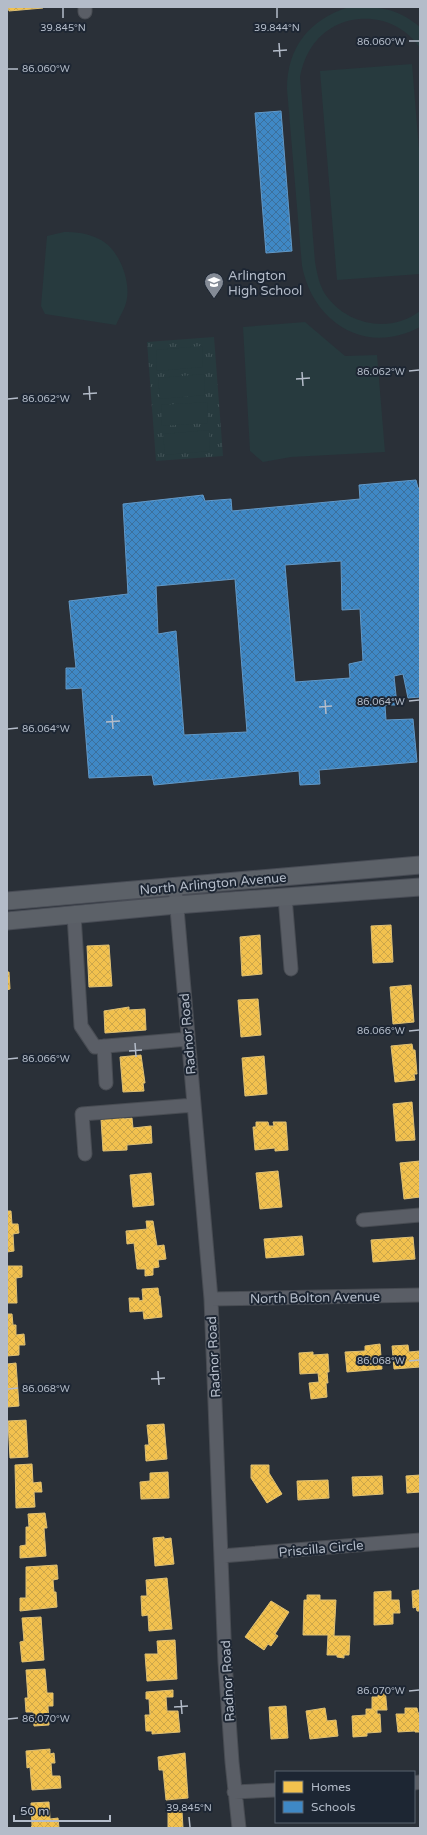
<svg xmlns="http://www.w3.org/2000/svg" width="427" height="1835" font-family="'Varela Round',sans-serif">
<defs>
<pattern id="grass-tufts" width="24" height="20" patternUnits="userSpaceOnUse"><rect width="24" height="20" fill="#273a3e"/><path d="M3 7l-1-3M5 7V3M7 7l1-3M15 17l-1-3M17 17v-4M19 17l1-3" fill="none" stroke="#445559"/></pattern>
<pattern id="homes-cross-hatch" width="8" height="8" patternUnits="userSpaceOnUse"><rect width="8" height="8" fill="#f2c14e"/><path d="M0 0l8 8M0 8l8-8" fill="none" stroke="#cca64a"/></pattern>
<pattern id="schools-cross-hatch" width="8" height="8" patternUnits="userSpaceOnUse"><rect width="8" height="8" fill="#3f88c5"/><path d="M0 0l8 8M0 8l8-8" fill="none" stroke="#3c709c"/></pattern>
</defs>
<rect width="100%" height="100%" fill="#2a3038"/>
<path fill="url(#grass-tufts)" d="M214,337L223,456L156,461L147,342Z"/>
<path fill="#273a3e" d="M349,7C379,7 396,7 420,27V48C394,9 336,9 311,48C305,57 302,67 300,77L315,262C317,273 319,284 325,294C346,325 390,334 420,311V327C366,356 313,323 302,266L287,89C287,47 310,19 349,7Z
M412,64L420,162V274L337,280L320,71Z
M64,232C77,232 87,233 99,239C119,248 132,282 126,303C124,310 119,318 116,325L45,314L41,306L47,236Z
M305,322L345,356L377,355L385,452L291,457L263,462L250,451L243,327Z
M202,346L203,367L157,371L156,350Z
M204,374L205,395L160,399L158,378Z
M207,402L208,423L162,426L161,405Z
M209,430L210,451L165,455L163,434Z"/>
<path fill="url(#homes-cross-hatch)" stroke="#dfc073" d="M8,7H43V8L9,11Z
M391,925L393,962L373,963L371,926Z
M260,935L262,974L242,976L240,937Z
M109,945L112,986L89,987L87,946Z
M7,972H9L10,989L7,990Z
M411,985L414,1022L393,1024L390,987Z
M258,999L261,1035L241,1037L238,1000Z
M129,1007V1010L145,1009L146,1030L105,1033L104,1011Z
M412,1044L413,1050H415L417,1074H414L415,1080L395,1082L391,1046Z
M141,1055L145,1083H143L144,1091L123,1092L120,1057Z
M264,1056L267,1094L245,1096L242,1058Z
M412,1102L415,1140L396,1141L393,1104Z
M124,1117V1119L132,1118L133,1128L151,1126L152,1143L127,1145V1150L103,1151L101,1119Z
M256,1122H268L269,1126H274L273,1122H286L288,1150L275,1151V1148L255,1150L253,1127H256Z
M420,1161V1197L404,1199L400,1163Z
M278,1171L282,1207L260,1209L256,1173Z
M151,1173L154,1205L133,1207L130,1175Z
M7,1211H11L12,1224H18L19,1233L13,1234L14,1251L7,1252Z
M146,1221H153L157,1246L164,1245L166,1259L158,1260L159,1267L153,1268V1275L145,1276V1269H137L134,1243L127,1244L126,1231L147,1229Z
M302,1236L304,1255L266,1258L264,1239Z
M413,1237L415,1259L373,1262L371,1240Z
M7,1266H22V1277L16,1278L17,1303H7Z
M158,1288L159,1296H160L162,1317L144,1319L143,1311L130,1312L129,1298H139V1301L143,1300L142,1289Z
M7,1314H12L13,1325H16V1335L24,1334L25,1345H19V1355L7,1356Z
M380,1344L382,1369L347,1372L345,1352L365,1351V1346Z
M408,1345L409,1352L420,1351V1367L394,1369L392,1346Z
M313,1352V1355L328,1354L329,1372H327L328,1383H326L327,1397L311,1399L309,1383L319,1382L318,1373L300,1374L299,1353Z
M16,1363L19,1406L7,1407V1364Z
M26,1420L28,1457L10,1458L8,1421Z
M164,1424L167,1459L146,1461L145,1445H149L147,1425Z
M32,1464L33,1483L41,1482L42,1492H34L35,1507L16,1508L15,1465Z
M251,1465H269V1473L282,1494L267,1503L251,1478Z
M168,1472L169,1498L141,1499L140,1482L150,1481V1473Z
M420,1475V1492L407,1493L406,1476Z
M382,1476L383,1494L353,1496L352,1477Z
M328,1480L329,1498L298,1500L297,1481Z
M45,1513L47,1528H44L46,1556L20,1558V1546L26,1545V1527H29L28,1514Z
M164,1537V1539L171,1538L174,1564L155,1566L153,1538Z
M57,1565L58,1579L53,1580L54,1592H56L57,1607L20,1611V1598H26V1567Z
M167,1578L172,1629L149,1631L148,1615L142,1616L141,1596H147L146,1580Z
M418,1590H420V1611H417L416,1607L413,1608L412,1591Z
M391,1591V1600H399L400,1613H393V1624L374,1625V1592Z
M307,1595H320V1600H336L334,1636H350L349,1655H344V1658L337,1657V1655H327L328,1635H303L304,1600H307Z
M271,1601L289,1612L275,1634L278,1636L271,1646L268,1644L264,1650L245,1637Z
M41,1617L44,1660L22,1662L20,1642L24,1641L22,1618Z
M175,1640L177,1679L147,1681L145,1654H158L157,1641Z
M45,1669L47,1693H53V1706H48L49,1725L34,1726L33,1712H26L25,1698H28L26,1670Z
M377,1688H385L387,1710H377V1714H380L381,1732L367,1733V1736L353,1737L352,1716L366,1715V1709H372V1697H378Z
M173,1690V1697H166L167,1711H178L180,1732L152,1734V1731H146L145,1715H150L149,1699H146V1692Z
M286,1706L288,1738L271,1739L269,1707Z
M325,1708L327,1721L336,1720L338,1736L310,1739L306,1711Z
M405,1708H417L418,1713H420V1732H415V1731L398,1732L396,1714H405Z
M50,1749V1754L54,1753L55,1763H51L52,1776H60L61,1788L32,1790L30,1767L27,1768L26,1751Z
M185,1753L188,1798L166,1800L163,1770H159L158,1757Z
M49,1802L50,1819L58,1818L59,1828H30L32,1826L31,1803Z
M182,1811L183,1828H168V1812Z"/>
<path fill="url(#schools-cross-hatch)" stroke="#6298c6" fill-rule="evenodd" d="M281,111L292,251L266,253L255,113Z
M416,480L418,488H420V697L408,698L403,674L394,676L397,705H385L386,720L413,719L417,762L319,770L320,784L300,785L299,771L154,785L152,775L89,778L82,688L66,689V668H76L69,601L128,594L123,504L203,495L205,501L231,499L232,511L360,499L359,485ZM341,561L342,610L360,609L363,661L349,664L350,678L295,682L285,565ZM235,579L247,732L184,735L176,631L158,634L156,586Z"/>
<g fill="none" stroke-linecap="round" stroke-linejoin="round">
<g stroke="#484c53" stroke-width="15">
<path id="minor" d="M85,12V7
M175,886L211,1299L225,1662L232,1762L239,1828
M285,897L291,969
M74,915L81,1026L95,1047L188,1039
M104,1046L106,1083
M85,1154L82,1114L194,1105
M363,1220L420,1215
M211,1299L420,1295
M221,1556L420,1540
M414,1783L420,1782
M234,1792L276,1790"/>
</g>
<g stroke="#484c55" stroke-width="19">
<path id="major" d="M7,901L420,865
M7,921L176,905L420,887"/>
</g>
<use href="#minor" stroke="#5a5e66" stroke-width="13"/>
<use href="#major" stroke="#5c6168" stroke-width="17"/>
</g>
<path fill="none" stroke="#b4bcc9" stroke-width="1.5" d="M63,8V18M277,8V18M409,41H419M279,43L280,57M273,51L287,50M8,69H18M409,371L419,370M302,372L303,386M296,379L310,378M89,386L90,400M83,394L97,393M8,399L18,398M325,700L326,714M409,701L419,700M319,707L332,706M112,715L113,729M106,722L120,721M8,729L18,728M409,1031L419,1030M135,1043L136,1057M129,1051L142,1050M8,1059L18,1058M409,1361L419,1360M158,1371L159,1385M151,1379L165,1378M8,1389L18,1388M409,1691L419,1690M181,1700L182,1714M174,1707L188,1706M8,1719L18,1718M189,1817L190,1827"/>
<defs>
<g id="school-pin" transform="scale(1)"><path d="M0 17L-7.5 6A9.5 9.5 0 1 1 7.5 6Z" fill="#848b96" stroke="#1d2633"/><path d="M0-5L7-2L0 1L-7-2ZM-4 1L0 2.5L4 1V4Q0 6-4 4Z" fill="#fff"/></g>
</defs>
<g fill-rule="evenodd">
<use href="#school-pin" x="214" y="282"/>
</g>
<g text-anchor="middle" stroke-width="4" stroke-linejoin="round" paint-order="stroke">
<g font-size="13" fill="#b4bcc9" stroke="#1d2633" text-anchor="start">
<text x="228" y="280">Arlington<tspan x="228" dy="15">High School</tspan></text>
</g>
<g font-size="13" fill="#b4bcc9" stroke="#1d2633">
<text transform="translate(213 883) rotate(-5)" y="5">North Arlington Avenue</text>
<text transform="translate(187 1034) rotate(-95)" y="5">Radnor Road</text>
<text transform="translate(315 1297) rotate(-1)" y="5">North Bolton Avenue</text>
<text transform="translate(213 1357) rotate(-93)" y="5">Radnor Road</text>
<text transform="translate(321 1548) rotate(-5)" y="5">Priscilla Circle</text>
<text transform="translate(227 1681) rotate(-93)" y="5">Radnor Road</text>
</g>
</g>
<g font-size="10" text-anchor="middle" fill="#b4bcc9" stroke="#1d2633" stroke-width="4" stroke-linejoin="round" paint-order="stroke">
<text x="63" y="31">39.845°N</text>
<text x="277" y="31">39.844°N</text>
<text x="381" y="45">86.060°W</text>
<text x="46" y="72">86.060°W</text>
<text x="381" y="375">86.062°W</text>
<text x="46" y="402">86.062°W</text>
<text x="381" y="705">86.064°W</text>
<text x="46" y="732">86.064°W</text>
<text x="381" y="1034">86.066°W</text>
<text x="46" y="1062">86.066°W</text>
<text x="381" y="1364">86.068°W</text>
<text x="46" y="1392">86.068°W</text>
<text x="381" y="1694">86.070°W</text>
<text x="46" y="1722">86.070°W</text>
<text x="189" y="1811">39.845°N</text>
</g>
<rect width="427" height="1835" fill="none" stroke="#b4bcc9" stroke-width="16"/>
<rect x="275" y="1771" width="140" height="52" fill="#1d2633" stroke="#59626f"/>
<rect x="283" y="1781" width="20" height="12" fill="#f2c14e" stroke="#59626f"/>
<text x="311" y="1791" font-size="12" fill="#b4bcc9">Homes</text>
<rect x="283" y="1801" width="20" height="12" fill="#3f88c5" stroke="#59626f"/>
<text x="311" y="1811" font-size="12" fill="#b4bcc9">Schools</text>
<path d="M14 1815v6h96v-6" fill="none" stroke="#b4bcc9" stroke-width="2"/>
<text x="20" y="1815" font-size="12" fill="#b4bcc9" stroke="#1d2633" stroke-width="3" paint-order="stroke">50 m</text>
</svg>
